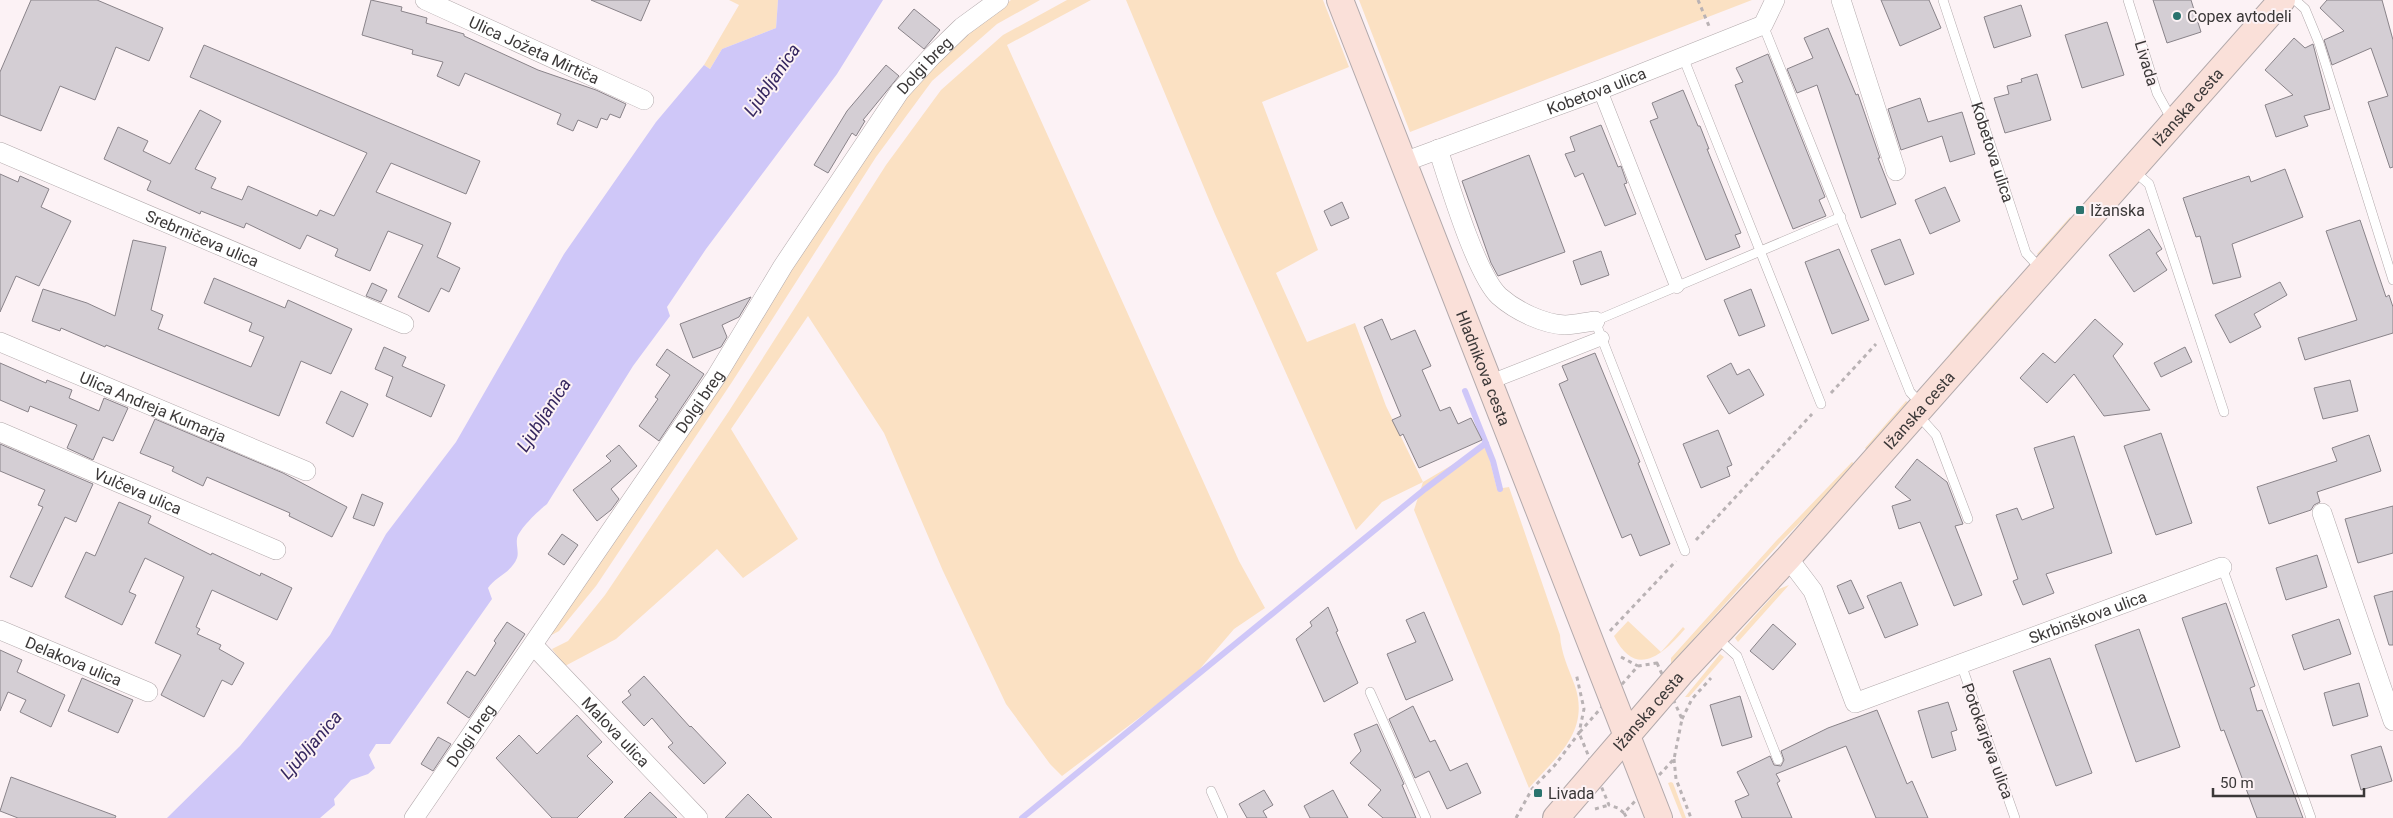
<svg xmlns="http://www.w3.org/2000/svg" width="2393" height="818" font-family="Roboto,sans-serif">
<rect width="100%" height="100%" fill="#fcf2f5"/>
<path fill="#fbe1c3" d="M729,0H778L776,28L722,49L710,69L704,65L739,5Z
M1011,0H1040L997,24L932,81L876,157L732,382L596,586L559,631L546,638L854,163L936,60Z
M1067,0H1091L1007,45L1239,561L1265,608L1234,629L1192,678L1062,776L1050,764L1006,704L943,571L884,433L808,316L731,429L798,539L743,578L717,549L616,639L565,666L552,649L568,641L605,595L729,411L886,165L941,90L1003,35Z
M1126,0H1323L1349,67L1262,102L1318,250L1276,273L1307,342L1355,323L1386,406L1423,482L1486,445L1497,489L1509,487L1560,635C1561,654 1569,669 1575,686C1590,732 1557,756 1529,788L1414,510L1423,482L1382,502L1356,530L1215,214Z
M1359,0H1752L1410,132Z
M2070,217L2073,220L2041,257L2037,254Z
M2001,295L2004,298L1953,356L1950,353Z
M1906,401L1910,404L1868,451L1865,448Z
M1852,462L1856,465L1779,544L1671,664V658L1776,541Z
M1789,585L1738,642L1735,638L1779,589Z
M1628,621L1661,652L1683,627L1685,629C1663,654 1636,680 1614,636Z
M1720,654L1724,657L1689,697H1685Z
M1671,782L1673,783L1686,818H1682L1668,783Z"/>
<path fill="#cfc7f8" d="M778,0H883L837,74L706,249L667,307L670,316L633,366L547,504C539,510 518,530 517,539C516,545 519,553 517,558C511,573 495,577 488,588L492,599L390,744H376L369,755L375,768L368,774L351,780L334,799L335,805L320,818H167L240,746L330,635L386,534L456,442L564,254L656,122L704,65L710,69L722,49L776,28Z"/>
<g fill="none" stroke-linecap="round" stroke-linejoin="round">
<path stroke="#cfc7f8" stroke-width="6" d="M1465,391L1493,461L1500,489
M1022,818L1425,489L1486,443"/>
</g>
<path fill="#d4ced4" stroke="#898389" d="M31,0H97L163,28L149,61L116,47L95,100L60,86L41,131L0,115V72Z
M371,0L402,7L401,11L427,18L426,23L464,34V36L538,70L596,90L626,104L620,118L610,114L607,120L601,118L597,128L578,120L573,131L557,124L561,114L465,73L459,86L437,76L443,62L412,54L413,50L362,35Z
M591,0H650L641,21Z
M1881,0H1929L1941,28L1900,46Z
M2153,0H2191L2201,32L2167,43Z
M2327,0H2382L2393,40V167L2390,168L2368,102L2388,96L2371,48L2332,65L2324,40L2344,31L2320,8Z
M2021,5L2031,36L1994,48L1984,17Z
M914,9L940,30L924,49L898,28Z
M2107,22L2124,75L2082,88L2065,35Z
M1828,28L1856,95L1858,94L1880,158H1878L1896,204L1861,218L1817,85L1797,93L1787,69L1813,58L1804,38Z
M2294,38L2305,48L2313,44L2330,109L2304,116L2308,126L2276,137L2265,105L2293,95L2265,70Z
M204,45L480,161L466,194L391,163L376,192L451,223L437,257L460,268L449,292L441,288L429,312L398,297L423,245L388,231L370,271L335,256L338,249L307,235L300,249L246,223L244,228L201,211L200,214L147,190L151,181L104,159L118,127L148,141L143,151L170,164L200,110L221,121L195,169L216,178L211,188L242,200L248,186L317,216L320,210L334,216L367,153L190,77Z
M1768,54L1825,197L1819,200L1826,216L1793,229L1735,85L1743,82L1736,68Z
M886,65L899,76L863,120L865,121L856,136L852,133L828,173L814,165L847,111Z
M2037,74L2051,120L2005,133L1994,98L2009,94L2007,86L2022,82L2021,79Z
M1683,90L1698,126H1700L1709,149H1707L1741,233L1735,235L1740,247L1706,260L1650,121L1658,118L1652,103Z
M1920,98L1928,122L1962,112L1975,154L1950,162L1942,136L1901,150L1888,109Z
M1601,125L1618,167L1621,166L1627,183L1624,184L1636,214L1605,226L1583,173L1575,177L1565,154L1575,151L1570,137Z
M1529,155L1565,252L1498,276L1491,263L1462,181Z
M2285,169L2303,217L2232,244L2241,277L2213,284L2200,236L2196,237L2183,198L2249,176L2251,182Z
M0,174L18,182L20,176L49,189L41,207L71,221L39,286L16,276L0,312Z
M1945,187L1960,221L1930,234L1915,200Z
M1342,202L1349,218L1331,226L1324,211Z
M2360,220L2386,297L2389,295L2393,307V333L2305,360L2298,338L2357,320L2326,231Z
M2149,229L2162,249L2156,253L2167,270L2134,292L2109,255Z
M1900,239L1914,274L1885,285L1871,250Z
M133,240L166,247L151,310L163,315L158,329L251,367L264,337L249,331L252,323L204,303L214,278L285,308L288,300L352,329L331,374L301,361L279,416L106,345L105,347L61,328L60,331L32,321L43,289L87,303L115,316Z
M1839,249L1869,320L1832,334L1805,262Z
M1601,251L1609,275L1581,285L1573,261Z
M2280,282L2287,295L2254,314L2261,327L2230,343L2215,315Z
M372,283L387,290L381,302L366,296Z
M1751,289L1765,326L1739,336L1724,300Z
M751,297L739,317L722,325L727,337L721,347L693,358L680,324Z
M1382,319L1391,340L1415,330L1431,366L1422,370L1440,411L1450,407L1458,424L1471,418L1482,440L1419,468L1403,434L1400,436L1392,420L1401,416L1364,327Z
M2095,319L2123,344L2113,356L2150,410L2104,416L2074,374L2047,403L2020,378L2043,353L2055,363Z
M384,347L406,357L402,366L445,385L431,417L386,396L393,377L375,369Z
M2185,347L2192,362L2161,377L2154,363Z
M667,349L704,374L659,441L639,426L658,399L655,397L670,375L656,365Z
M1595,353L1640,462L1638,463L1670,544L1640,556L1631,534L1622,538L1559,384L1568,380L1562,366Z
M0,363L46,383L47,380L72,390L69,398L99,411L104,398L128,408L113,441L103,437L93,460L67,448L77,425L30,406L28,412L0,400Z
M1731,363L1737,375L1749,369L1764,395L1729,414L1707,376Z
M2350,380L2358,411L2323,419L2314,388Z
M341,391L368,404L353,437L326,423Z
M155,419L283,473L347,507L332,537L289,516L290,513L207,477L203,486L172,471L174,467L140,453Z
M1718,430L1732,465L1727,467L1730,476L1701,488L1683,444Z
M2161,433L2192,523L2156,535L2124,446Z
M2369,435L2381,471L2317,492L2320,502L2314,505L2311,510L2269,524L2257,487L2337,461L2332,448Z
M2074,436L2112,553L2046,574L2054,593L2023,605L2013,581L2018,579L1996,515L2017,508L2022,520L2054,508L2034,448Z
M0,444L93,484L76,522L65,517L32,587L10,577L43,507L38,505L45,490L0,471Z
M619,445L637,466L611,489L619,499L611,510L597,521L573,490L611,461L606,456Z
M1917,459L1947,482L1963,524L1955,526L1982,595L1954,606L1920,522L1899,529L1892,506L1911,500L1895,487Z
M362,494L383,503L374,526L353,518Z
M119,502L151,516L148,523L211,555L212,553L260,576L261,573L292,588L277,620L212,590L196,627L200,629L197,634L221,645L219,649L244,663L232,685L222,680L204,717L161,695L181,655L155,643L184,577L145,558L129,592L136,595L122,625L65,597L86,552L95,556Z
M2393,506V553L2358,563L2345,519Z
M562,534L578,545L564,565L548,554Z
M2317,555L2327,587L2286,600L2276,568Z
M1851,580L1864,608L1849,614L1837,586Z
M1901,582L1918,625L1885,638L1867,596Z
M2393,591V645H2389L2374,596Z
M2226,603L2255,686L2250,688L2257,711L2262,710L2303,818H2257L2224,730L2221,731L2182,618Z
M1328,607L1338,631L1336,632L1358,683L1324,702L1296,639L1312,626L1310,622Z
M1424,612L1453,680L1406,700L1387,654L1416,642L1406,620Z
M2339,619L2351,654L2304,670L2292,635Z
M507,622L525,634L469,718L447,703L467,671L475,676L496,643L494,641Z
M1773,624L1796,644L1773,670L1750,651Z
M2139,629L2180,747L2136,762L2095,645Z
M0,650L22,660L17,672L65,695L51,727L20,712L26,700L8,692L0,711Z
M2050,658L2092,773L2056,786L2013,671Z
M644,676L690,727L691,726L726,763L704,784L668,747L673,743L652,718L644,726L622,702L631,695L628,691Z
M82,678L133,700L118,733L68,711Z
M2359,683L2368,716L2333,726L2324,693Z
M1740,696L1752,737L1722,746L1710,705Z
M1948,702L1957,730L1951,732L1956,750L1932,758L1918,711Z
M1413,706L1430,742L1435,740L1450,771L1467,763L1481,793L1447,809L1429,771L1415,778L1389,719Z
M1877,710L1907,784L1912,781L1928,818H1876L1846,746L1776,774L1780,781L1777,783L1792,818H1742L1735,801L1749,795L1737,772L1770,756L1774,765L1781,766L1784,760L1781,751L1828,728Z
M577,715L602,742L587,756L613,782L577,818H552L496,758L519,735L537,754Z
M1377,724L1404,784L1402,785L1416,818H1383L1368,805L1381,790L1350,763L1361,751L1354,734Z
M438,737L451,744L433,771L421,764Z
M2381,746L2392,781L2361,790L2351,755Z
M11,777L116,816L115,818H18L0,811Z
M1264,790L1273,805L1263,811L1267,818H1247L1239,804Z
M1333,790L1348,818H1310L1304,806Z
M650,792L677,818H624Z
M748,794L772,818H725Z"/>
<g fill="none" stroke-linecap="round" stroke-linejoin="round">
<g stroke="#b2a9ab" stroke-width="10">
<g id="service">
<path id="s1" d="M1943,0L2026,253L2040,268"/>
<path d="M2128,0L2157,93L2172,120"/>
<path d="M2295,0L2305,9L2319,43L2393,280"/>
<path d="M1763,25L1910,392L1921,404"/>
<path d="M1683,57L1821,404"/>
<path d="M2134,171L2149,184L2224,412"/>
<path d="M1918,415L1936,435L1968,519"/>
<path d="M1685,551L1595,321L1841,217"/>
<path d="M2222,567L2311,818"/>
<path d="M1717,638L1737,656L1778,760"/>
<path d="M1961,664L2015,818"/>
<path d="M1370,692L1426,818"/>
<path d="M1211,791L1223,818"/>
</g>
</g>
<g stroke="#b2a9ab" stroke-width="15">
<path id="pedestrian" d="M1600,90L1677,286
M1490,382L1602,338"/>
</g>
<g stroke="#b2a9ab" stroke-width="20">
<g id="minor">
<path id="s2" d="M425,0L644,100"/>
<path d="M1841,0L1896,171"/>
<path d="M1438,149C1449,183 1476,274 1499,296C1516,311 1543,324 1565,325C1574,325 1586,322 1595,321"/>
<path id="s3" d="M0,152L404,324"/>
<path id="s4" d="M1404,162L1600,90L1763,25L1775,0"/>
<path id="s5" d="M0,342L306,471"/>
<path id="s6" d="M0,432L276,550"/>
<path d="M2322,513L2393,721"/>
<path id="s7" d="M1788,558L1813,591L1855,703L2222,567"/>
<path id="s8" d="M0,630L148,692"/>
<path id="s9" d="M533,645L698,818"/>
<path id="s10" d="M414,818L716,377L783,266L900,91L931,57L962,27L999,0"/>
</g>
</g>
<g stroke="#b2a9ab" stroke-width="28">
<g id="secondary">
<path id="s11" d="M1340,0L1659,818"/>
<path id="s12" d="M1556,818L1680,674L1788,558L2282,0"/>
</g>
</g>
<path stroke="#b9b2b4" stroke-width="3" stroke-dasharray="4 4" stroke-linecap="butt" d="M1698,0L1709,26
M1831,393L1876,344
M1696,540L1812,414
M1610,631L1676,561
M1621,657L1638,666
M1657,663L1682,719L1674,759L1624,813L1618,808L1609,805L1579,733L1638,666Z
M1682,719L1692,699L1711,678
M1674,759L1676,779L1691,818
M1595,809L1609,805
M1624,813L1627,818
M1516,818L1532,789L1555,765L1579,733L1584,709L1576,673"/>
<use href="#service" stroke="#fff" stroke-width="9"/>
<use href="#pedestrian" stroke="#fff" stroke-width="14"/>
<use href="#minor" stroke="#fff" stroke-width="19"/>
<use href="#secondary" stroke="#fae0d9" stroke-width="26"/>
</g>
<g fill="#2a736e" stroke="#fcf2f5" stroke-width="2">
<circle cx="2177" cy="16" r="5"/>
<rect x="2075" y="205" width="10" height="10" rx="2.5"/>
<rect x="1533" y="788" width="10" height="10" rx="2.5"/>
</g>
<g text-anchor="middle" stroke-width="4" stroke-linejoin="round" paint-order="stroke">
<g font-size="16" fill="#3b3838" stroke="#fcf2f5" text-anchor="start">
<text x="2187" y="22">Copex avtodeli</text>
<text x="2090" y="216">Ižanska</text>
<text x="1548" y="799">Livada</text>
</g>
<g font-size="16" fill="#3b3838" stroke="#fcf2f5">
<text dy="6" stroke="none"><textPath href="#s2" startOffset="120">Ulica Jožeta Mirtiča</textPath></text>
<text transform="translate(2147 63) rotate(73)" y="6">Livada</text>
<text dy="6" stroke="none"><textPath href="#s10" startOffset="910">Dolgi breg</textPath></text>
<text dy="6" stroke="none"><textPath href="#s4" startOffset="205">Kobetova ulica</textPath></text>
<text dy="6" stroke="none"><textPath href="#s12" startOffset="951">Ižanska cesta</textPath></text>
<text dy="6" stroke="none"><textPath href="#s1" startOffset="160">Kobetova ulica</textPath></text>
<text dy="6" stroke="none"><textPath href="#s3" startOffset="220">Srebrničeva ulica</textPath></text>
<text dy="6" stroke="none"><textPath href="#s11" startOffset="395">Hladnikova cesta</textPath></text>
<text dy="6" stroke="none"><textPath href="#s10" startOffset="505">Dolgi breg</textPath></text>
<text dy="6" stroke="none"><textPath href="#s5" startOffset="166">Ulica Andreja Kumarja</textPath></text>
<text dy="6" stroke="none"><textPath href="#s12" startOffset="546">Ižanska cesta</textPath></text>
<text dy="6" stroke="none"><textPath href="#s6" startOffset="150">Vulčeva ulica</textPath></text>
<text dy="6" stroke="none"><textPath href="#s7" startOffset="409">Skrbinškova ulica</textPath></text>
<text dy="6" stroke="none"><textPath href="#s8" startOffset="80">Delakova ulica</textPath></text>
<text dy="6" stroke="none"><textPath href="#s12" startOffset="141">Ižanska cesta</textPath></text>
<text dy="6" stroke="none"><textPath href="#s9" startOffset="120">Malova ulica</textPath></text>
<text dy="6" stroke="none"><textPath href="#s10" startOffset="100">Dolgi breg</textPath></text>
<text transform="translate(1988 741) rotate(70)" y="6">Potokarjeva ulica</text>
</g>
<g font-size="18" font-style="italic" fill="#362760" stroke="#fcf2f5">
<text transform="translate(772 80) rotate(-55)" y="6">Ljubljanica</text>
<text transform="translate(544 415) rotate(-57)" y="6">Ljubljanica</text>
<text transform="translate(311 745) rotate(-49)" y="6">Ljubljanica</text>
</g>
</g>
<path d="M2213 788v8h151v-8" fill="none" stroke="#3b3838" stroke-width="2.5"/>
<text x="2220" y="788" font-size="15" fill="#3b3838" stroke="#fcf2f5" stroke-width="4" paint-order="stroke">50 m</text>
</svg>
